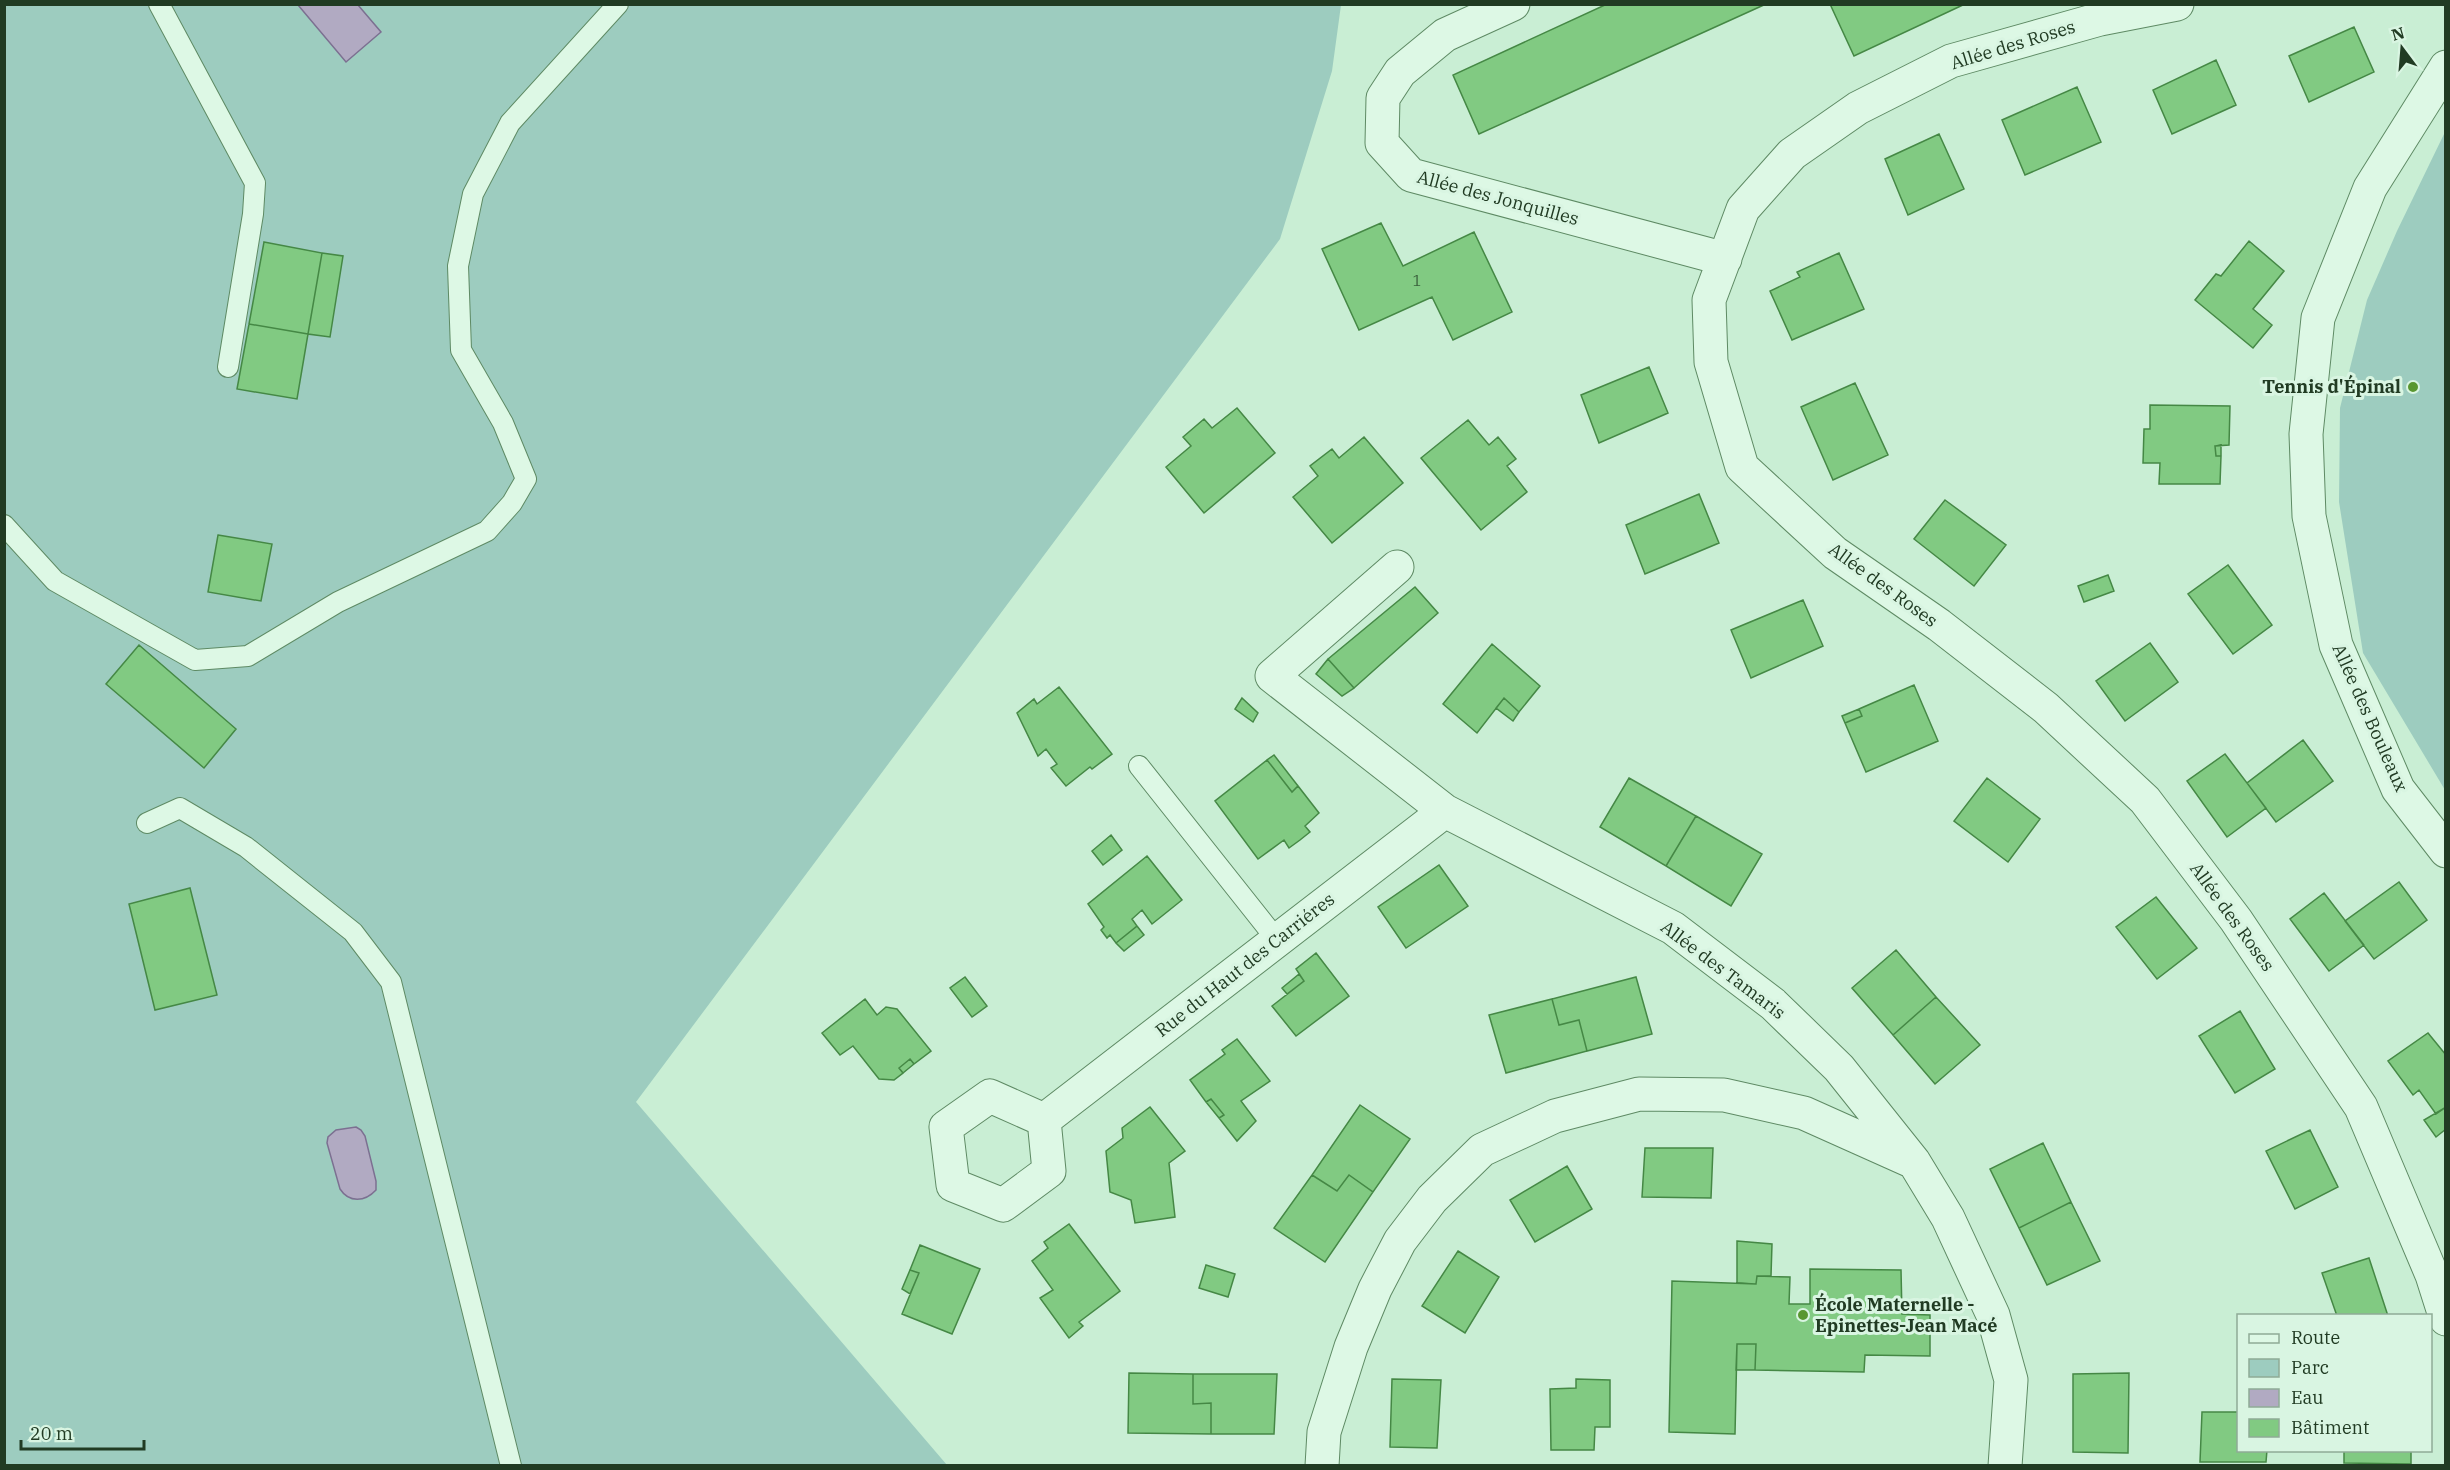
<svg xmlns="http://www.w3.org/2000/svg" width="2450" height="1470" font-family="'IBM Plex Serif',serif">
<rect width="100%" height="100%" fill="#c9eed4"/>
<path fill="#9dccbf" d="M5,5H1341L1332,71L1280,239L636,1102L947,1465L5,1466Z
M2445,132L2446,790H2445L2363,653L2339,502L2340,408L2367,300L2397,231Z"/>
<path fill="#b1aac2" stroke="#7c7091" stroke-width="1.5" d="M298,5H358L381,32L346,62Z
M356,1127L361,1130L365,1136L376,1181V1190C365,1202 349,1203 340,1189L327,1143L328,1137L336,1130Z"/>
<path fill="#81ca82" stroke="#458845" stroke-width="1.5" d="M1607,4H1766L1479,134L1453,75Z
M1830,4H1965L1854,56Z
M2354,27L2374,72L2309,102L2289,56Z
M2216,60L2236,105L2172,134L2153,90Z
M2077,87L2101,142L2025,175L2002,120Z
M1939,134L1964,189L1908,215L1885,159Z
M1381,223L1403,266L1474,232L1512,312L1453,340L1432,297L1359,330L1322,249Z
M2249,241L2284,271L2253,309L2272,325L2253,348L2195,300L2216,274L2221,276Z
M264,242L322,253L308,334L249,324Z
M322,253L343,256L330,337L308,334Z
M1839,253L1864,309L1792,340L1770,291L1800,277L1797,272Z
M249,324L308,334L297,399L237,389Z
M1649,367L1668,413L1599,443L1581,395Z
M1855,383L1888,455L1833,480L1801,407Z
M2150,405L2230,406L2229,445L2215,446L2216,456H2221L2220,484H2159L2160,463H2143L2144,429H2150Z
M1237,408L1275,453L1204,513L1166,467L1191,446L1183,437L1204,419L1212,428Z
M1468,420L1489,445L1498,437L1516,459L1507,466L1527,492L1481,530L1421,458Z
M1364,437L1403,483L1332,543L1293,497L1318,476L1310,466L1332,449L1339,458Z
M2221,445V456H2216L2215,446Z
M1699,494L1719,543L1645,574L1626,525Z
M1945,500L2006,545L1974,586L1914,539Z
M218,535L272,544L261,601L208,592Z
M2228,565L2272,625L2233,654L2188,594Z
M2108,575L2114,591L2084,602L2078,586Z
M1415,587L1438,613L1354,688L1328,659Z
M1803,600L1823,646L1751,678L1731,630Z
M2150,643L2178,682L2125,721L2096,681Z
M1492,644L1540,686L1519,712L1504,698L1477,733L1443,704Z
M139,645L236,729L204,768L106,684Z
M1328,659L1354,688L1342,696L1316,674Z
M1914,685L1938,741L1866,772L1845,723L1862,716L1859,709Z
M1059,687L1112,754L1092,769L1090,767L1066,786L1051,768L1057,764L1046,749L1038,756L1017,713L1034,699L1037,704Z
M1242,698L1258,713L1253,722L1235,709Z
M1504,698L1519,712L1513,721L1496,708Z
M1859,709L1862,716L1845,723L1842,716Z
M2303,740L2333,781L2276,822L2247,783Z
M2225,754L2266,808L2227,837L2187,781Z
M1274,755L1298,786L1292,792L1267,760Z
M1267,760L1292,792L1298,786L1319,813L1305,826L1310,832L1300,840L1289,848L1284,840L1258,859L1215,801Z
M1629,778L1696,816L1666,866L1600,827Z
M1987,778L2040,819L2008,862L1954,821Z
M1696,816L1762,854L1731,906L1666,866Z
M1111,835L1122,850L1103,865L1092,851Z
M1147,856L1182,900L1152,924L1142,910L1132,919L1137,926L1116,943L1110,935L1107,938L1101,930L1104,927L1088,904Z
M1439,865L1468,906L1406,948L1378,907Z
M2399,882L2427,920L2374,959L2345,921Z
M190,888L217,995L155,1010L129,904Z
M2324,893L2364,945L2329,971L2290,919Z
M2156,897L2197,948L2157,979L2116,927Z
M1137,926L1144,935L1124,951L1116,943Z
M1896,950L1936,997L1893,1035L1852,988Z
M1316,953L1349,996L1296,1036L1272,1006L1304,981L1296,969Z
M1299,974L1304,981L1287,994L1282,988Z
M965,977L987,1006L972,1017L950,988Z
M1636,977L1652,1034L1587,1051L1579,1020L1559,1025L1552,999Z
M1936,997L1980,1045L1935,1084L1893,1035Z
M865,999L877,1015L886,1007L897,1009L931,1051L914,1064L910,1059L899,1068L903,1073L894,1080L879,1079L853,1046L840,1055L822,1033Z
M1552,999L1559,1025L1579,1020L1587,1051L1506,1073L1489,1015Z
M2240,1011L2275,1069L2235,1093L2199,1036Z
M2428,1033L2446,1055V1107L2436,1114L2419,1090L2413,1095L2388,1061Z
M1237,1039L1270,1081L1241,1101L1256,1121L1237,1141L1219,1118L1224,1115L1211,1099L1206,1102L1190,1080L1225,1054L1222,1050Z
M910,1059L914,1064L903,1073L899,1068Z
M1211,1099L1224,1115L1219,1118L1206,1102Z
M1360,1105L1410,1139L1373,1192L1349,1175L1337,1191L1312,1175Z
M1150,1107L1185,1151L1169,1163L1175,1217L1135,1223L1131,1200L1110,1192L1106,1151L1123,1138L1122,1128Z
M2446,1107V1129L2436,1137L2424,1120Z
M2310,1130L2338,1187L2295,1209L2266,1151Z
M2043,1143L2071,1202L2019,1228L1990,1169Z
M1645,1148H1713L1711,1198L1642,1197Z
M1567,1166L1592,1209L1535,1242L1510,1200Z
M1312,1175L1337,1191L1349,1175L1373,1192L1325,1262L1274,1228Z
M2071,1202L2100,1261L2047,1285L2019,1228Z
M1069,1224L1120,1291L1079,1322L1083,1326L1069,1338L1040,1298L1053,1290L1032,1261L1048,1248L1044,1242Z
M1737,1241L1772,1244L1771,1276H1757L1756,1284L1737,1283Z
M920,1245L980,1269L952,1334L902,1314L919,1273L910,1270Z
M1458,1251L1499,1277L1465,1333L1422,1306Z
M2369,1258L2388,1316H2337L2322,1273Z
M1206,1265L1235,1274L1228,1297L1199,1288Z
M1810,1269L1901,1270L1902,1314L1930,1315V1356L1865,1355L1864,1372L1755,1370L1756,1344H1737L1735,1434L1669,1432L1672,1281L1756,1284L1757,1276L1790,1277L1789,1304H1810Z
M910,1270L919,1273L910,1294L902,1289Z
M1737,1344H1756L1755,1370H1736Z
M1129,1373L1193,1374V1404L1211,1403V1434L1128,1433Z
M2129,1373L2128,1453L2073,1452V1374Z
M1193,1374H1277L1274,1434H1211V1403L1193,1404Z
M1392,1379L1441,1380L1437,1448L1390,1447Z
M1576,1379L1610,1380V1427H1595L1594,1450H1551L1550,1389L1576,1388Z
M2202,1412H2238V1450H2267L2266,1462H2200Z
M2344,1450H2411V1464L2344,1463Z"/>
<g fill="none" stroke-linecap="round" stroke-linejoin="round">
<g stroke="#5e8a64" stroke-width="22">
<path id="service" d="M159,4L255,183L253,214L228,367
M4,525L55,581L195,660L248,656L338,602L487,531L512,503L526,479L503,423L461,350L458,266L473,194L510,123L618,4
M1139,766L1277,940
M147,823L180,808L246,847L353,932L391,982L511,1466"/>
</g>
<g stroke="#5e8a64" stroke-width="35">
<path id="minor" d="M1513,4L1445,35L1400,72L1383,98L1382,143L1411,175L1725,259
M2177,4L2100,19L1951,61L1858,108L1792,154L1743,209L1709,300L1711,362L1742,467L1835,553L1939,625L2046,708L2145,800L2236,920L2361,1107L2432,1275L2446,1319
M1397,567L1272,676L1445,811L1673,928L1773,1004L1839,1068L1914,1162L1948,1218L1993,1315L2011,1380L2005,1466
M1044,1120L1049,1171L1003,1205L953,1185L946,1127L990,1096L1044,1120L1445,811
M1322,1466L1324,1432L1351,1347L1375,1289L1400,1241L1432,1199L1482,1150L1555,1116L1639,1094L1724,1095L1804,1113L1909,1160"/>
</g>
<g stroke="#5e8a64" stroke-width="35">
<path id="tertiary" d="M2446,67L2370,188L2318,318L2306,434L2309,516L2336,645L2398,789L2446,851"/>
</g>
<use href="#service" stroke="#ddf8e5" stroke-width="20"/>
<use href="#minor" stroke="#ddf8e5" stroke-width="33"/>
<use href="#tertiary" stroke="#ddf8e5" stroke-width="33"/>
</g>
<g fill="#599730" stroke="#d9f5e2" stroke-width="2">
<circle cx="2413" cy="387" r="6"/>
<circle cx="1803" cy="1315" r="6"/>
</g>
<g text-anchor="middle" stroke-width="6" stroke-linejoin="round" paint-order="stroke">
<g font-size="15" fill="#395f3b">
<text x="1417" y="286">1</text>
</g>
<g font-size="18" fill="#213b23" stroke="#d9f5e2">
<text transform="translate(2013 45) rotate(-17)" y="6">Allée des Roses</text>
<text transform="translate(1498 198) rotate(15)" y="6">Allée des Jonquilles</text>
<text transform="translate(1883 585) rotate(36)" y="6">Allée des Roses</text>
<text transform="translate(2370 718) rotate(66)" y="6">Allée des Bouleaux</text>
<text transform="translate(2232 917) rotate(54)" y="6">Allée des Roses</text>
<text transform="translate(1245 965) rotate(-38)" y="6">Rue du Haut des Carriéres</text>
<text transform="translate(1723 970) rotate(37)" y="6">Allée des Tamaris</text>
</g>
<g font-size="18" font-weight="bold" fill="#213b23" stroke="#d9f5e2" text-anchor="end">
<text x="2401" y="393">Tennis d'Épinal</text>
<text x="1815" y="1311" text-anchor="start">École Maternelle -<tspan x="1815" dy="21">Epinettes-Jean Macé</tspan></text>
</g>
</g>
<rect width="2450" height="1470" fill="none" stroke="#213b23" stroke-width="12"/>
<rect x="2237" y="1314" width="195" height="138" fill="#d9f5e2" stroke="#8fab96" stroke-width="1.5"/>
<rect x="2249" y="1334" width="30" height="9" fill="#ddf8e5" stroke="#8fab96" stroke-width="1.5"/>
<text x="2291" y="1344" font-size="18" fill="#213b23">Route</text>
<rect x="2249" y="1359" width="30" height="18" fill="#9dccbf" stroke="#8fab96" stroke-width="1.5"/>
<text x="2291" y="1374" font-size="18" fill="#213b23">Parc</text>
<rect x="2249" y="1389" width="30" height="18" fill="#b1aac2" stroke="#8fab96" stroke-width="1.5"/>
<text x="2291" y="1404" font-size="18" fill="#213b23">Eau</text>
<rect x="2249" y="1419" width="30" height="18" fill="#81ca82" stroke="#8fab96" stroke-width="1.5"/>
<text x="2291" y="1434" font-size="18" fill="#213b23">Bâtiment</text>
<g transform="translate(2402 48) rotate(344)" stroke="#d9f5e2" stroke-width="4.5" paint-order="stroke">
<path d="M0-4.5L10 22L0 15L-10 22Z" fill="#213b23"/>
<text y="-9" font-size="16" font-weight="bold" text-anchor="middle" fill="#213b23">N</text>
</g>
<path d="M21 1440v9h123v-9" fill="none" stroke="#213b23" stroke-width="3"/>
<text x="30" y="1440" font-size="18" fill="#213b23" stroke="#d9f5e2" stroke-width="4.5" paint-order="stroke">20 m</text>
</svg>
